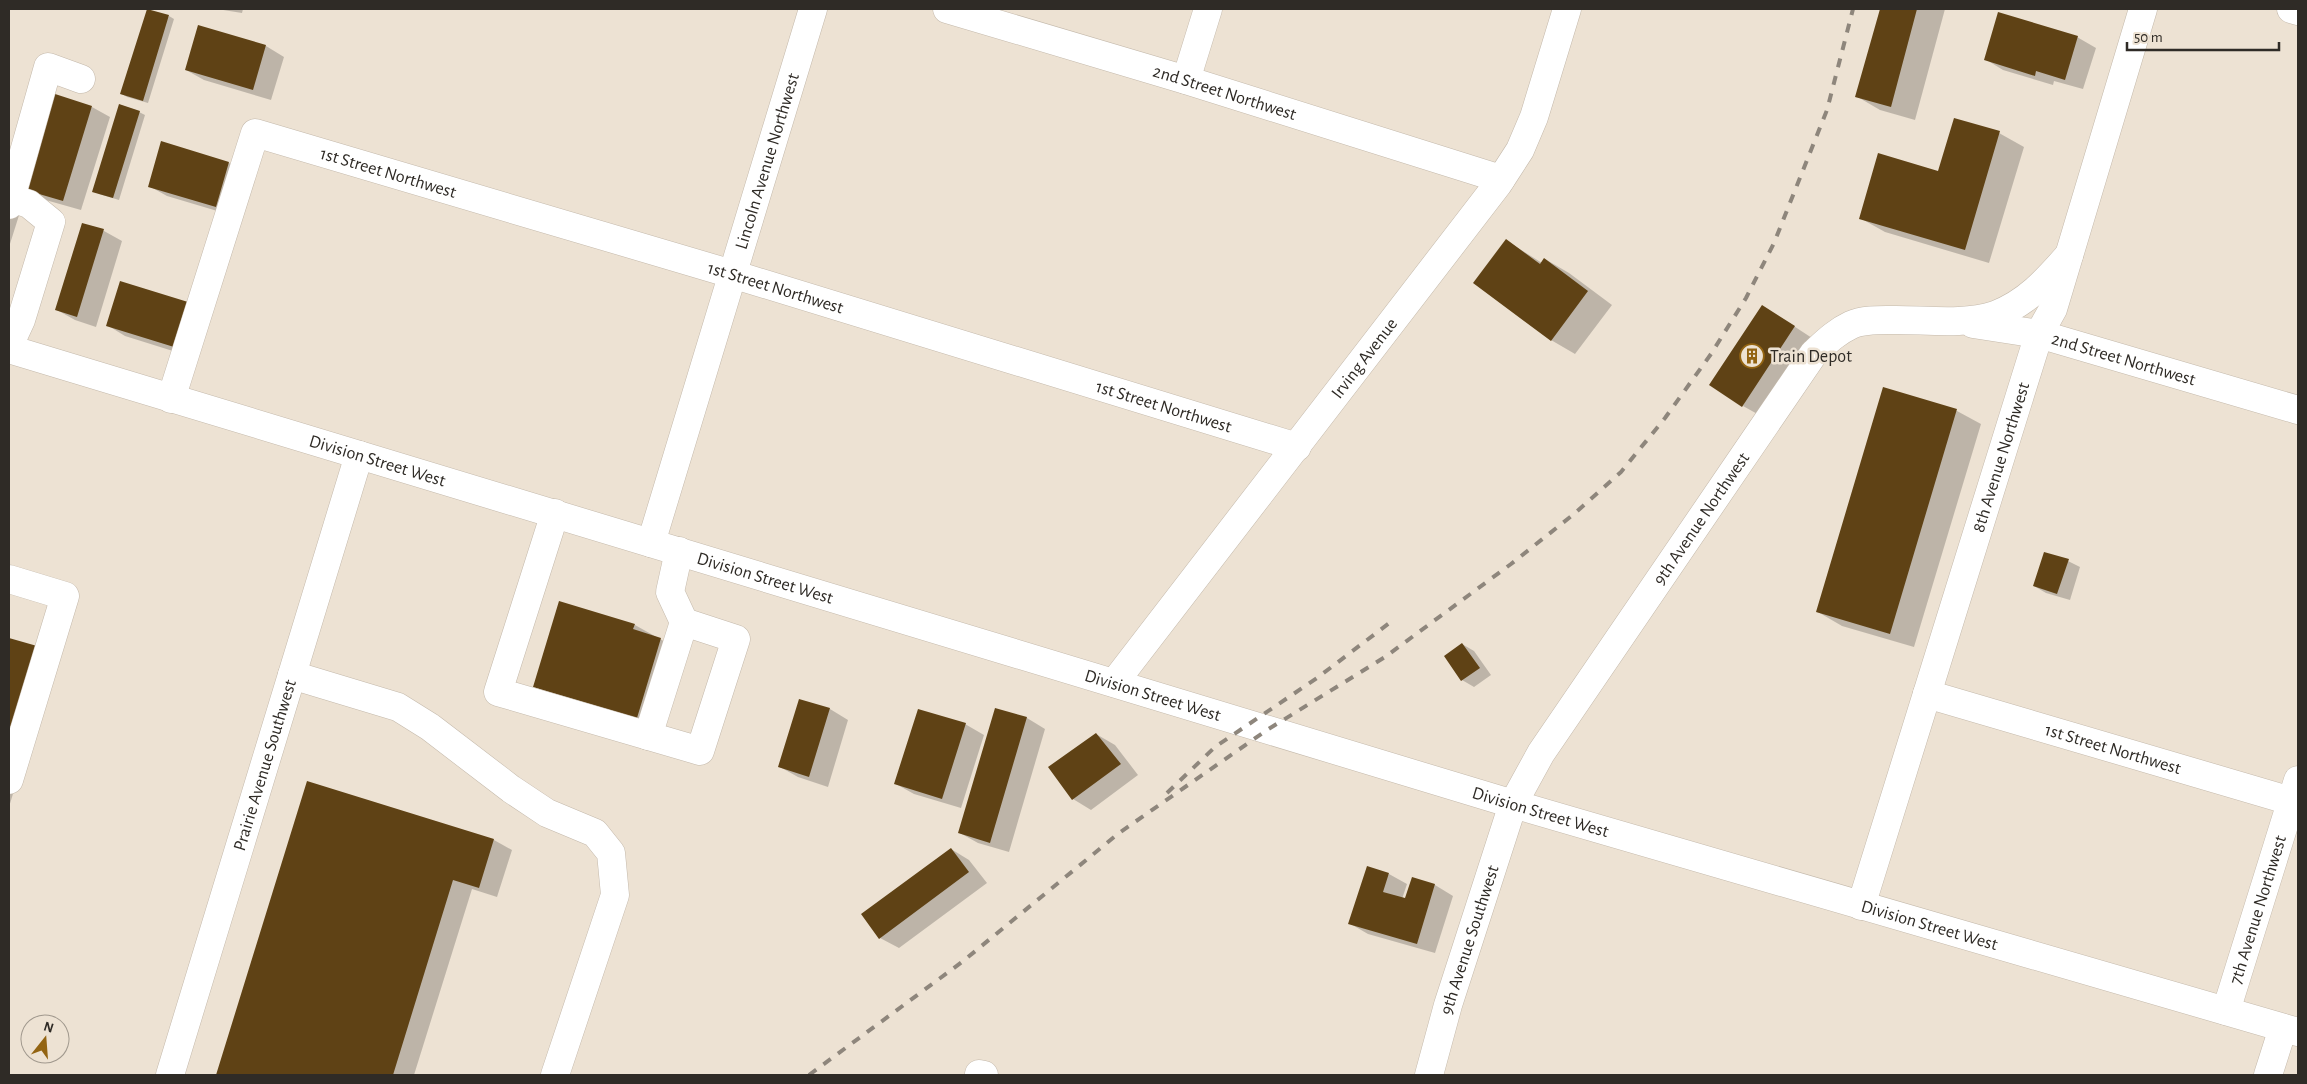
<svg xmlns="http://www.w3.org/2000/svg" width="2307" height="1084" font-family="'Alegreya Sans',sans-serif">
<rect width="100%" height="100%" fill="#ede2d3"/>
<path fill="#0003" d="M217,9H243L242,13Z
M1881,9H1945L1915,120L1880,110L1856,96Z
M169,16L174,19L148,103L127,97L122,94Z
M2077,37L2096,48L2083,89L2054,81L2053,85L2003,70L1985,59Z
M266,46L284,57L271,100L204,80L186,70Z
M92,107L110,117L81,210L42,199L27,190L9,247V178Z
M139,112L145,115L119,200L99,194L94,191Z
M1999,133L2024,147L1989,263L1885,232L1860,218L1939,173Z
M229,163L247,174L234,216L167,196L149,186Z
M83,224L104,231L122,241L96,327L75,320L57,310Z
M1507,241L1542,263L1545,259L1569,273L1612,305L1575,354L1551,340Z
M187,303L192,357L125,336L107,325Z
M1780,317L1812,338L1761,416L1743,406Z
M1884,389L1957,411L1981,424L1914,647L1842,626L1818,612Z
M2068,561L2080,567L2070,600L2046,593L2034,586Z
M635,625L685,653L661,731L559,700L535,686Z
M9,639L36,647L54,658L9,807Z
M1462,644L1474,651L1491,675L1474,687L1462,680Z
M800,700L830,709L848,720L828,787L798,777L780,767Z
M996,709L1027,718L1045,729L1009,852L978,843L960,833Z
M965,724L984,735L961,808L914,794L896,784Z
M1096,734L1115,745L1138,775L1091,810L1073,799Z
M308,782L494,840L512,850L497,897L472,889L414,1075H218Z
M951,849L969,860L987,883L899,948L880,938Z
M1389,874L1407,884L1402,899H1406L1413,879L1435,885L1453,896L1435,953L1368,934L1349,923Z"/>
<path fill="#5f4215" d="M147,9L169,15L143,101L120,94Z
M1880,9H1917L1891,107L1855,97Z
M1998,12L2078,36L2065,80L2036,71L2035,76L1984,60Z
M198,25L266,45L253,90L185,70Z
M52,93L92,106L63,201L22,189Z
M119,104L140,111L113,198L92,192Z
M1954,118L2000,131L1965,250L1859,219L1878,153L1938,171Z
M161,141L229,162L216,207L148,187Z
M82,223L104,229L77,317L55,310Z
M1506,239L1540,264L1544,258L1588,291L1551,341L1473,283Z
M120,281L188,302L174,347L106,326Z
M1762,305L1795,326L1742,407L1709,385Z
M1883,387L1957,409L1890,634L1816,612Z
M2044,552L2069,559L2057,594L2033,586Z
M559,601L635,624L633,629L661,638L637,718L533,687Z
M9,638L37,646L9,736Z
M1462,643L1480,668L1461,681L1444,656Z
M799,699L830,708L809,777L778,767Z
M995,708L1027,717L990,843L958,833Z
M918,709L966,723L942,799L894,784Z
M1096,733L1121,764L1072,800L1048,767Z
M307,781L494,839L479,888L453,880L393,1075H216Z
M951,848L969,872L879,939L861,914Z
M1367,866L1389,873L1383,892L1405,898L1412,877L1435,884L1417,944L1348,924Z"/>
<g fill="none" stroke-linecap="round" stroke-linejoin="round">
<g stroke="#c4b9ab" stroke-width="29">
<g id="minor">
<path id="s1" d="M947,9L1186,80L1501,179"/>
<path d="M2291,9L2298,11"/>
<path d="M1186,80L1208,9"/>
<path d="M9,205L48,67L81,79"/>
<path id="s2" d="M1973,324L2039,334L2298,410"/>
<path d="M9,346L21,320L51,222L29,204L11,198"/>
<path id="s3" d="M171,399L255,133L732,274L1297,447"/>
<path d="M555,513L498,692L700,751L736,639L684,622"/>
<path id="s4" d="M651,543L813,9"/>
<path d="M9,579L65,596L9,780"/>
<path d="M292,675L398,707L430,727L511,789L547,813L595,833L611,853L615,895L555,1075"/>
<path id="s5" d="M1114,683L1498,184L1520,150L1534,117L1567,9"/>
<path id="s6" d="M1927,694L2298,803"/>
<path d="M648,736L684,622L670,592L679,551"/>
<path id="s7" d="M1861,906L2039,334L2053,309L2143,9"/>
<path id="s8" d="M2226,1011L2298,780"/>
<path d="M979,1074L984,1075"/>
<path id="s9" d="M170,1075L359,455"/>
<path id="s10" d="M1429,1075L1448,1005L1513,804L1541,753L1814,353C1826,342 1836,332 1851,325C1864,319 1882,320 1896,320C1928,320 1965,325 1995,315C2027,303 2047,280 2069,255"/>
<path d="M2268,1075L2283,1028"/>
</g>
</g>
<g stroke="#c4b9ab" stroke-width="29">
<g id="major">
<path id="s11" d="M9,349L1513,804L2298,1032"/>
</g>
</g>
<use href="#minor" stroke="#fff" stroke-width="28"/>
<use href="#major" stroke="#fff" stroke-width="28"/>
<path stroke="#8e867c" stroke-width="4" stroke-dasharray="9 9" stroke-linecap="butt" d="M1167,793L1215,747L1317,678L1392,621
M809,1075L962,962L1119,833L1267,730L1385,657L1511,564L1574,514L1621,472L1665,418L1711,354L1746,298L1774,243L1827,110L1853,9"/>
</g>
<defs>
<g id="building-ring" transform="scale(1.25)"><circle r="9.5" fill="#ede2d3" stroke="#936412" stroke-width="1.5"/><path d="M-4-6H4V6H1V3H-1V6H-4ZM-2.5-4.3h1.7v1.8h-1.7ZM.8-4.3h1.7v1.8H.8ZM-2.5-1h1.7V.8h-1.7ZM.8-1h1.7V.8H.8Z" fill="#936412"/></g>
</defs>
<g fill-rule="evenodd">
<use href="#building-ring" x="1752" y="356"/>
</g>
<g text-anchor="middle" stroke-width="5" stroke-linejoin="round" paint-order="stroke">
<g font-size="18" fill="#2f2b26" stroke="#ede2d3">
<text dy="6" stroke="none"><textPath href="#s1" startOffset="290">2nd Street Northwest</textPath></text>
<text dy="6" stroke="none"><textPath href="#s4" startOffset="399">Lincoln Avenue Northwest</textPath></text>
<text dy="6" stroke="none"><textPath href="#s3" startOffset="418">1st Street Northwest</textPath></text>
<text dy="6" stroke="none"><textPath href="#s3" startOffset="822">1st Street Northwest</textPath></text>
<text dy="6" stroke="none"><textPath href="#s2" startOffset="155">2nd Street Northwest</textPath></text>
<text dy="6" stroke="none"><textPath href="#s5" startOffset="410">Irving Avenue</textPath></text>
<text dy="6" stroke="none"><textPath href="#s3" startOffset="1228">1st Street Northwest</textPath></text>
<text dy="6" stroke="none"><textPath href="#s7" startOffset="470">8th Avenue Northwest</textPath></text>
<text dy="6" stroke="none"><textPath href="#s11" startOffset="385">Division Street West</textPath></text>
<text dy="6" stroke="none"><textPath href="#s10" startOffset="626">9th Avenue Northwest</textPath></text>
<text dy="6" stroke="none"><textPath href="#s11" startOffset="790">Division Street West</textPath></text>
<text dy="6" stroke="none"><textPath href="#s11" startOffset="1195">Division Street West</textPath></text>
<text dy="6" stroke="none"><textPath href="#s6" startOffset="194">1st Street Northwest</textPath></text>
<text dy="6" stroke="none"><textPath href="#s9" startOffset="324">Prairie Avenue Southwest</textPath></text>
<text dy="6" stroke="none"><textPath href="#s11" startOffset="1600">Division Street West</textPath></text>
<text dy="6" stroke="none"><textPath href="#s8" startOffset="106">7th Avenue Northwest</textPath></text>
<text dy="6" stroke="none"><textPath href="#s11" startOffset="2005">Division Street West</textPath></text>
<text dy="6" stroke="none"><textPath href="#s10" startOffset="141">9th Avenue Southwest</textPath></text>
</g>
<g font-size="18" fill="#2f2b26" stroke="#ede2d3" text-anchor="start">
<text x="1770" y="362">Train Depot</text>
</g>
</g>
<rect width="2307" height="1084" fill="none" stroke="#2f2b26" stroke-width="20"/>
<g transform="translate(45 1039) rotate(17)"><circle r="24" fill="#ede2d3" stroke="#a1998e"/>
<path d="M0-4L9 19L0 12L-9 19Z" fill="#936412"/>
<text y="-8" font-size="14" font-weight="bold" text-anchor="middle" fill="#2f2b26">N</text>
</g>
<path d="M2127 42v8h152v-8" fill="none" stroke="#2f2b26" stroke-width="2.5"/>
<text x="2134" y="42" font-size="15" fill="#2f2b26" stroke="#ede2d3" stroke-width="4" paint-order="stroke">50 m</text>
</svg>
